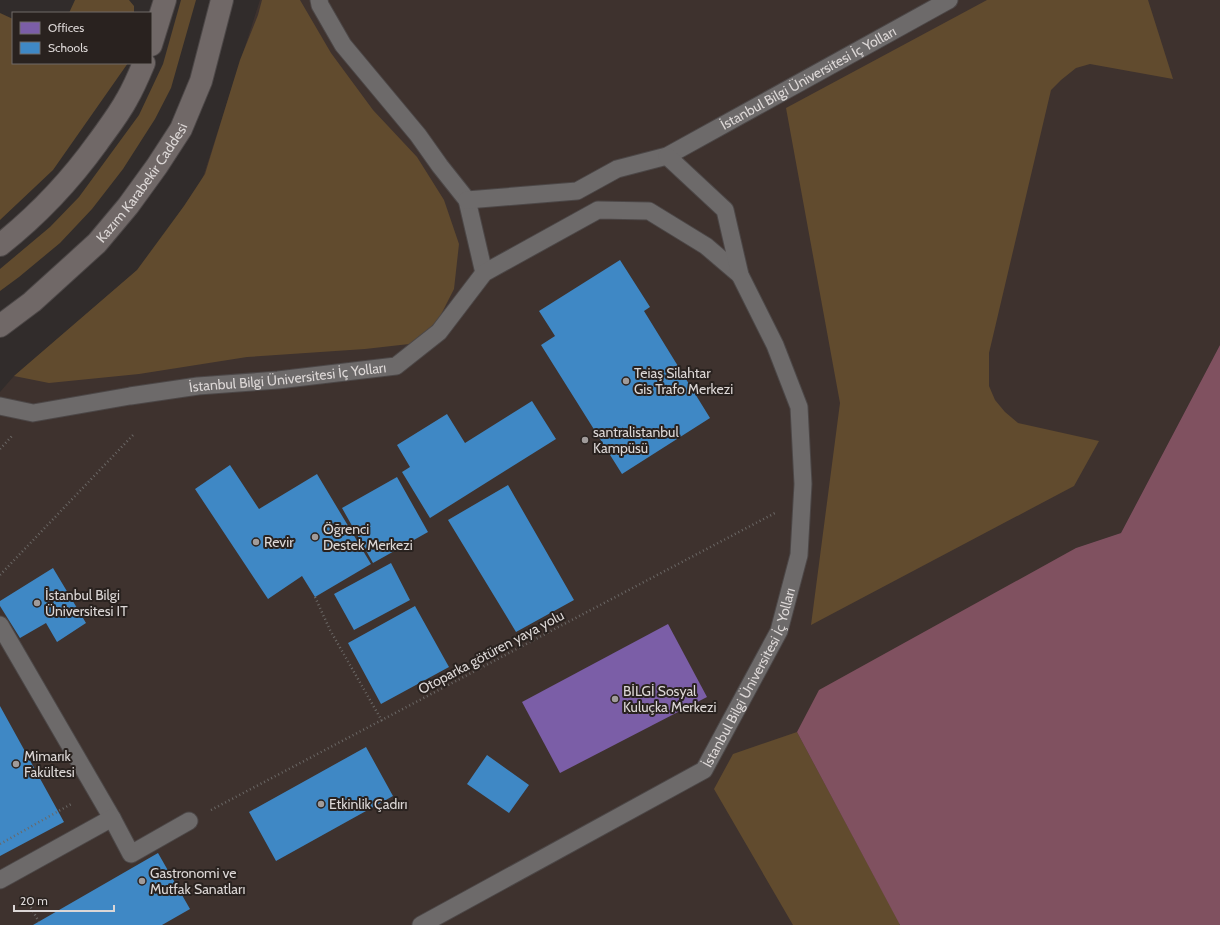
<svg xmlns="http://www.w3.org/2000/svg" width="1220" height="925" font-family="Cabin,sans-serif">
<rect width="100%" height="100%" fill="#312c2b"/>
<path fill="#3e322e" d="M260,0H1220V345L1121,533L1076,548L798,732L900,925H0V392L14,376L143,265L202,180Z"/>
<path fill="#614b2e" d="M75,0H129L134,6V13H69Z
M181,0H196L171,88L155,119L123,169L92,209L60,243L19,277L0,291V269L50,227L79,197L139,115L163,64Z
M262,0H300L331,53L373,110L417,157L444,200L459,244L454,289L427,342L365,349L247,357L139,374L49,383L14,376L137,270L184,206L205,174L240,60L258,15Z
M987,0H1148L1173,79L1090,64L1076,68L1061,80L1051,90L989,353V386L995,400L1005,412L1018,423L1099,441L1074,486L811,625L840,403L786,108Z
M0,13L13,19V63H128L53,170L0,220Z
M797,732L900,924L899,925H793L714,789L733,754Z"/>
<path fill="#805160" d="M1220,345V925H900L797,732L819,690L1076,548L1121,533Z"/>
<path fill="#7b5ea7" d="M668,624L707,697L560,773L522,702Z"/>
<path fill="#3f88c5" d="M620,260L650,307L644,311L710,418L622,474L541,345L555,336L539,311Z
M532,401L556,439L430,518L402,472L410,467L397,445L447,414L465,443Z
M230,465L259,509L317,474L371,564L315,597L302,576L268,599L195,489Z
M397,477L428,532L373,563L342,508Z
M508,485L574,600L516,632L448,520Z
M391,563L410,600L354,630L334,594Z
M53,568L86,623L57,642L46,623L20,638L0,606V601Z
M415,606L449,667L381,704L348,643Z
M0,706L64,822L0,856Z
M366,747L393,796L276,861L249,812Z
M487,755L529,785L509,813L467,784Z
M158,853L190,909L162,925H33Z"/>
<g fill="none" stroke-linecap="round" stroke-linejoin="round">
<g stroke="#4c4747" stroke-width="19">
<g id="lane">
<path d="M319,0L320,5L343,45L418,135L440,166L467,200L484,273"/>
<path id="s1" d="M467,200L577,191L617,169L667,156L949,0"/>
<path id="s2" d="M0,406L33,413L130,396L198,386L278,380L396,366L439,332L484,273L598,210L649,211L706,246L740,275"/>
<path d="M0,625L112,818"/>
<path d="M0,880L112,818L131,854L189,821"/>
<path id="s3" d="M421,925L704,770L779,631L799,555L803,484L799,407L775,345L740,275L725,210L667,156"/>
</g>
</g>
<g stroke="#4c4747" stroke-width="24">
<g id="primary">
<path d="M151,45L165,0"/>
<path d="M0,245C38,215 70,181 98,142C108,128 119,114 127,99C134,87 139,75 144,63"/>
<path id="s4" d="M0,326L32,302L97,243L128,206L157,166L181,129L201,81L222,0"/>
</g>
</g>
<path stroke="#6b6866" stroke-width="2.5" stroke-dasharray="1 3" stroke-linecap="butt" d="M0,449L12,436
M0,575L135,433
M315,597L330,630L382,721
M211,810L775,513
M0,844L73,803
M25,897L39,922"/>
<use href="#lane" stroke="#6d6a6a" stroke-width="17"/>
<use href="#primary" stroke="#706867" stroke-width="22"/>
</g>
<g fill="#a09b9a" stroke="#29221f" stroke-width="1.5">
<circle cx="626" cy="381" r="4"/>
<circle cx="585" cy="440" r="4"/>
<circle cx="315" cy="537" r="4"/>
<circle cx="256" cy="542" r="4"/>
<circle cx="37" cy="603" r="4"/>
<circle cx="615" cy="699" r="4"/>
<circle cx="16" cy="764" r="4"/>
<circle cx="321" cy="804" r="4"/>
<circle cx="142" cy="881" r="4"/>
</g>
<g text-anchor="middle" stroke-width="4" stroke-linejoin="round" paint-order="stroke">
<g font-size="14" fill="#dcd7d6" stroke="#29221f">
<text dy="5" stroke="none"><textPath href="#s1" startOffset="369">İstanbul Bilgi Üniversitesi İç Yolları</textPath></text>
<text dy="5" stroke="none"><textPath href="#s4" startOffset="203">Kazım Karabekir Caddesi</textPath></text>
<text dy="5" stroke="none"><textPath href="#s2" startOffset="291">İstanbul Bilgi Üniversitesi İç Yolları</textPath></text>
<text transform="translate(491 652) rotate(-28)" y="5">Otoparka götüren yaya yolu</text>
<text dy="5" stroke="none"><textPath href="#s3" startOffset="426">İstanbul Bilgi Üniversitesi İç Yolları</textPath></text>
</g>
<g font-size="14" fill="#dcd7d6" stroke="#29221f" text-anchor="start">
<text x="634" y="378">Teiaş Silahtar<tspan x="634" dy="16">Gis Trafo Merkezi</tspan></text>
<text x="593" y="437">santralistanbul<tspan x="593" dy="16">Kampüsü</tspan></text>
<text x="323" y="534">Öğrenci<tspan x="323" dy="16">Destek Merkezi</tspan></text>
<text x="264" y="547">Revir</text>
<text x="45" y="600">İstanbul Bilgi<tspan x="45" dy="16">Üniversitesi IT</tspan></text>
<text x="623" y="696">BİLGİ Sosyal<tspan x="623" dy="16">Kuluçka Merkezi</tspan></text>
<text x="24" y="761">Mimarık<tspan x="24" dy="16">Fakültesi</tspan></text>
<text x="329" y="809">Etkinlik Çadırı</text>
<text x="150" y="878">Gastronomi ve<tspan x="150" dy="16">Mutfak Sanatları</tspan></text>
</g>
</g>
<rect x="12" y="12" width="140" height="52" fill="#29221f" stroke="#716a68"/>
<rect x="20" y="22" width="20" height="12" fill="#7b5ea7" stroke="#716a68"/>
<text x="48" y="32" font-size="12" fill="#dcd7d6">Offices</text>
<rect x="20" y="42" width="20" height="12" fill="#3f88c5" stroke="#716a68"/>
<text x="48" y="52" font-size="12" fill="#dcd7d6">Schools</text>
<path d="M14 905v6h100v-6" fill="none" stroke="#dcd7d6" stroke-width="2"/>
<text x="20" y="905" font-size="12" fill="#dcd7d6" stroke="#29221f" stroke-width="3" paint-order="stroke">20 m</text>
</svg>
